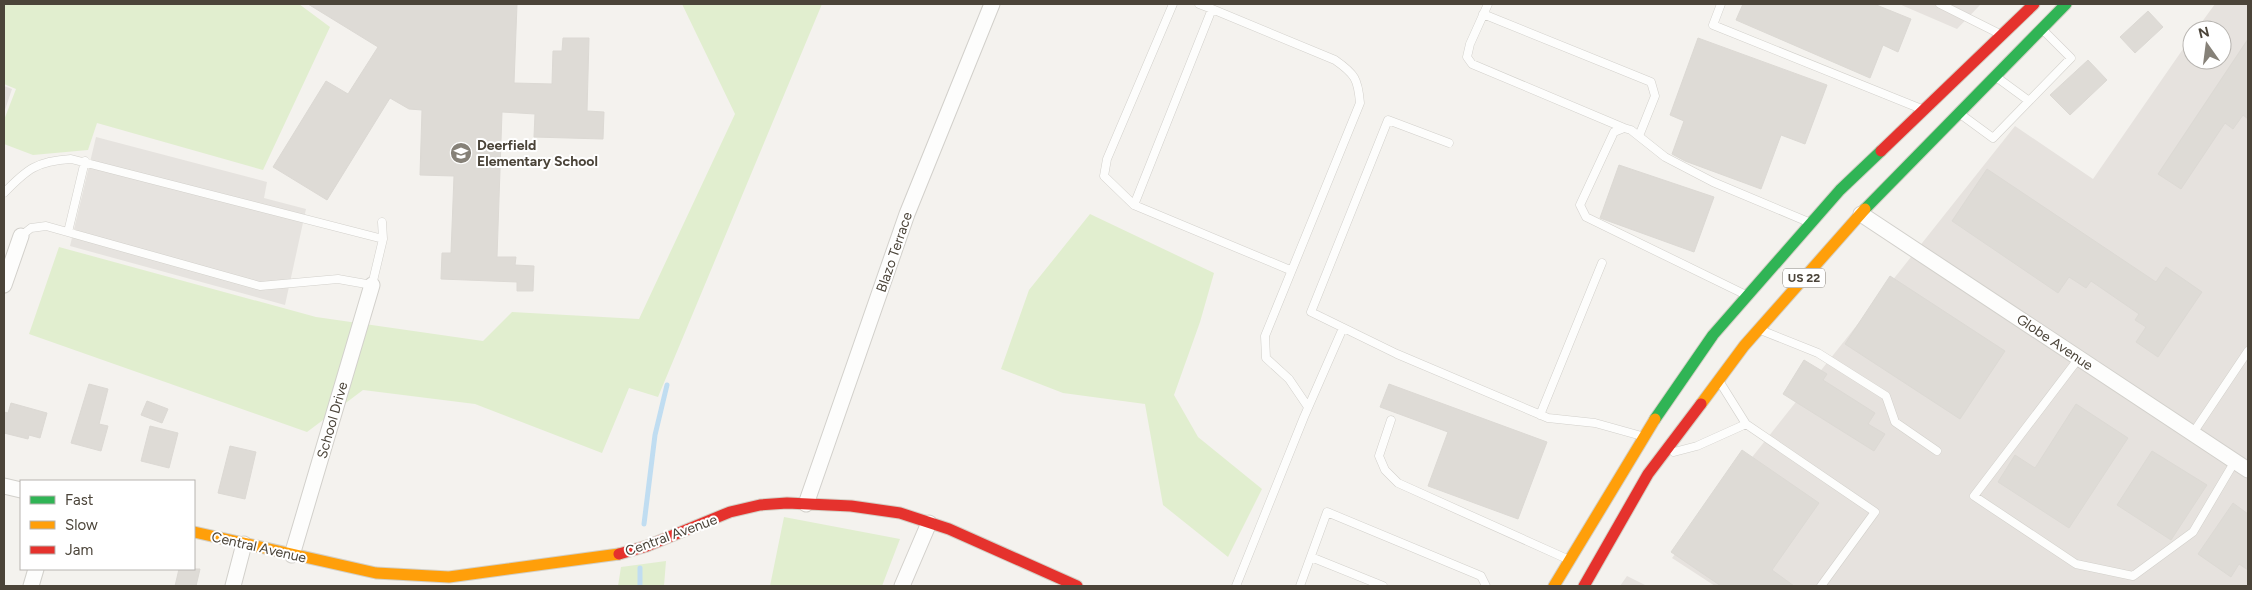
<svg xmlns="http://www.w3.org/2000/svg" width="2252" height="590" font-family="Figtree,sans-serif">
<rect width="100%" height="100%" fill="#f4f2ee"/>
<path fill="#e6e2de" d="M1899,4H1981L1957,29Z
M2215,4H2248V586H1715L1672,558L2015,126L2093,179L2192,36V60H2222V30H2196Z
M1627,576L1647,586H1620Z"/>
<path fill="#e1eecf" d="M4,4H299L330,27L263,170L97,123L88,150L33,155L4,144V120L16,89L4,84Z
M682,4H822L658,397L629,388L602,453L475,404L363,390L307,432L29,334L59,247L316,317L483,341L512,312L639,319L735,114Z
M1090,214L1214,273L1200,322L1174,395L1198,437L1262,489L1228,557L1163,505L1145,404L1063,393L1001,369L1029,290Z
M784,517L900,539L882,586H770Z
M666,561L664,586H618L621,567Z"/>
<path fill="#e6e3df" d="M4,86L12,89L4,113Z
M96,137L267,182L264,198L306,209L285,305L70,246Z"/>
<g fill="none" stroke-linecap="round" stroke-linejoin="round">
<path stroke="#c0ddf1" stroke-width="5" d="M644,524L655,435L667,385
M640,586V568"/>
</g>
<path fill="#dedbd6" stroke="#dcd9d4" d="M308,4H517L514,83L552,84L553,51H562L563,38H589L587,111L604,112L603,139L534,137L535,114L502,112L497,257H516L515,265L534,266L533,291H517V282L441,279L442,253H451L454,176L420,175L422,110L409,109L390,98L327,200L273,167L326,81L348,94L378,47Z
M1743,4H1874L1911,19L1898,52L1883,45L1870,78L1736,20Z
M2148,11L2163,27L2135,53L2120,37Z
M1698,38L1827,85L1805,144L1781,135L1761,189L1685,161L1672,154L1684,121L1670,115Z
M2248,39V119L2243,115L2233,129L2225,123L2181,189L2158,174Z
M2088,60L2107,80L2070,115L2050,95Z
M1619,165L1714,197L1694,252L1600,218Z
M1987,169L2156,282L2166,267L2202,292L2158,357L2136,342L2146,327L2135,320L2139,314L2091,281L2086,288L2069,277L2058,293L1952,221Z
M1890,276L2005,351L1960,419L1845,344Z
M1804,360L1827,374L1823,380L1875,413L1868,424L1885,434L1874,451L1783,394Z
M89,384L108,389L99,424L108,426L101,451L71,443Z
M1389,384L1547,442L1518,519L1428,486L1448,432L1380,407Z
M147,401L168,409L162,423L141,415Z
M11,403L47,413L40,438L29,435L28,439L4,433V412L8,413Z
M2076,404L2128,438L2069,528L1998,482L2015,455L2035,468Z
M150,426L178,433L169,468L141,461Z
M230,446L256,452L245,499L218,493Z
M1742,450L1819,503L1772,570L1794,586H1721L1671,552Z
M2152,451L2207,485L2171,540L2117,505Z
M2233,503L2248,514V570L2239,564L2231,577L2198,554Z
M179,569H200L196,586H175Z"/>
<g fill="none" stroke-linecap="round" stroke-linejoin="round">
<g stroke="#d2d0cb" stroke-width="9">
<path id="lane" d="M1199,4L1212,9
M1488,4L1470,44L1467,57L1472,64L1624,128
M1721,4L1713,25L1919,108
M1940,4L1996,32
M1483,14L1651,82L1655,96L1639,136
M2029,101L2071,58L2045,32
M1963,116L1993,138L2029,101L1999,79
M1449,143L1388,120L1311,312L1397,354L1548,418L1595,423L1638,435
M4,193C27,169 37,161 71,159L383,239
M1134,205L1104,176L1107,159L1173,4
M68,232L85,161
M21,236L31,228L46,226L260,286L338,279L372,285L383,239L382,222
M1290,270L1134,205L1212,9L1335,60C1355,74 1358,79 1360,103L1265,336L1266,358L1289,379L1308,407
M1744,294L1586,217L1580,205L1614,132L1624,128L1631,130L1665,157L1713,182L1806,221
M1763,331L1818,353L1886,396L1895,422L1937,451
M2079,358L1974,496L2076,564L2133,576L2193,532L2235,461
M1721,384L1746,424L1875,512L1821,586
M1540,415L1602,263
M1391,420L1379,456L1385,470L1398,483L1565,558
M2193,433L2248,351
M1674,452L1697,446L1746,424
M1311,557L1383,586
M1236,586L1304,417L1343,328
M1300,586L1327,512L1481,576L1486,586"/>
</g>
<g stroke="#d2d0cb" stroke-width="17">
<path id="street" d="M1861,214L2248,470
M4,285L21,236
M4,486L21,490
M806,504L907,214L992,4
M292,555L372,285
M31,586L36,569
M233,586L244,544
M902,586L929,523"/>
</g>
<g stroke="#d3cfc5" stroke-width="13">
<path id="fast" d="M1865,209L2066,4
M1655,419L1713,335L1840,190L1881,151"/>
</g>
<g stroke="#d3cfc5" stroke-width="13">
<path id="slow" d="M1701,404L1744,346L1865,209
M194,532L376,573L449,577L619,554
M1554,586L1655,419"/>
</g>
<g stroke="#d3cfc5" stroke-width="13">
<path id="jam" d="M1881,151L2034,4
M619,554L647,546L730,512L760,505L787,503L851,506L900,513L949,529L1077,586
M1584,586L1648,474L1701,404"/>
</g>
<use href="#lane" stroke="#fdfdfc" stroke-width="8"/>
<use href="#street" stroke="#fdfdfc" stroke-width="15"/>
<use href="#fast" stroke="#30b455" stroke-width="11"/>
<use href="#slow" stroke="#ff9f0a" stroke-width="11"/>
<use href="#jam" stroke="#e5322d" stroke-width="11"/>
</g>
<defs>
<g id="school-disc" transform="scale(1.125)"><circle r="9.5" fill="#868178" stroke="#fff"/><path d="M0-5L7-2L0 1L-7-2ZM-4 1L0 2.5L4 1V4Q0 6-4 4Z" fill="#fff"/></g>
</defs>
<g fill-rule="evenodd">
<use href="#school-disc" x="461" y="153"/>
</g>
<g text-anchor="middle" stroke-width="4" stroke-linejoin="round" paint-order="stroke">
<rect fill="#fff" stroke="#817c74" stroke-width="1" x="1783" y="268.5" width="42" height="19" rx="4"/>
<g font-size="12" font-weight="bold" fill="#4b4439">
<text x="1804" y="282">US 22</text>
</g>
<g font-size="14" font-weight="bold" fill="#4b4439" stroke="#fff" text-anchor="start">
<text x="477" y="150">Deerfield<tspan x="477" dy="16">Elementary School</tspan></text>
</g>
<g font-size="14" fill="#4b4439" stroke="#fff">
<text transform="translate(894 252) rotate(-71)" y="5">Blazo Terrace</text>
<text transform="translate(2055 342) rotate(34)" y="5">Globe Avenue</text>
<text transform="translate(332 420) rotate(-74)" y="5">School Drive</text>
<text transform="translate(671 535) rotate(-20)" y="5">Central Avenue</text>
<text transform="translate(259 547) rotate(13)" y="5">Central Avenue</text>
</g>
</g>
<rect width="2252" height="590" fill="none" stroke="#4b4439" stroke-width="10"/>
<rect x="20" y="480" width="175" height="90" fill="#ffffff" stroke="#b7b4b0"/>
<rect x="30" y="496" width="25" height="8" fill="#30b455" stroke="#b7b4b0"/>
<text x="65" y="505" font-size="15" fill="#4b4439">Fast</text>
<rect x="30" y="521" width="25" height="8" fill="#ff9f0a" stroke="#b7b4b0"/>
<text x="65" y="530" font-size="15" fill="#4b4439">Slow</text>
<rect x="30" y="546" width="25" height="8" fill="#e5322d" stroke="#b7b4b0"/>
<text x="65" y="555" font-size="15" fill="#4b4439">Jam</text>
<g transform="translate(2207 45) rotate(346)"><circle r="24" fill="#ffffff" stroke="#b7b4b0"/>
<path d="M0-4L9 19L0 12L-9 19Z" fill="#868178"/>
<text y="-8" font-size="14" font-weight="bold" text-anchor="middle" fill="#4b4439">N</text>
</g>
</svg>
